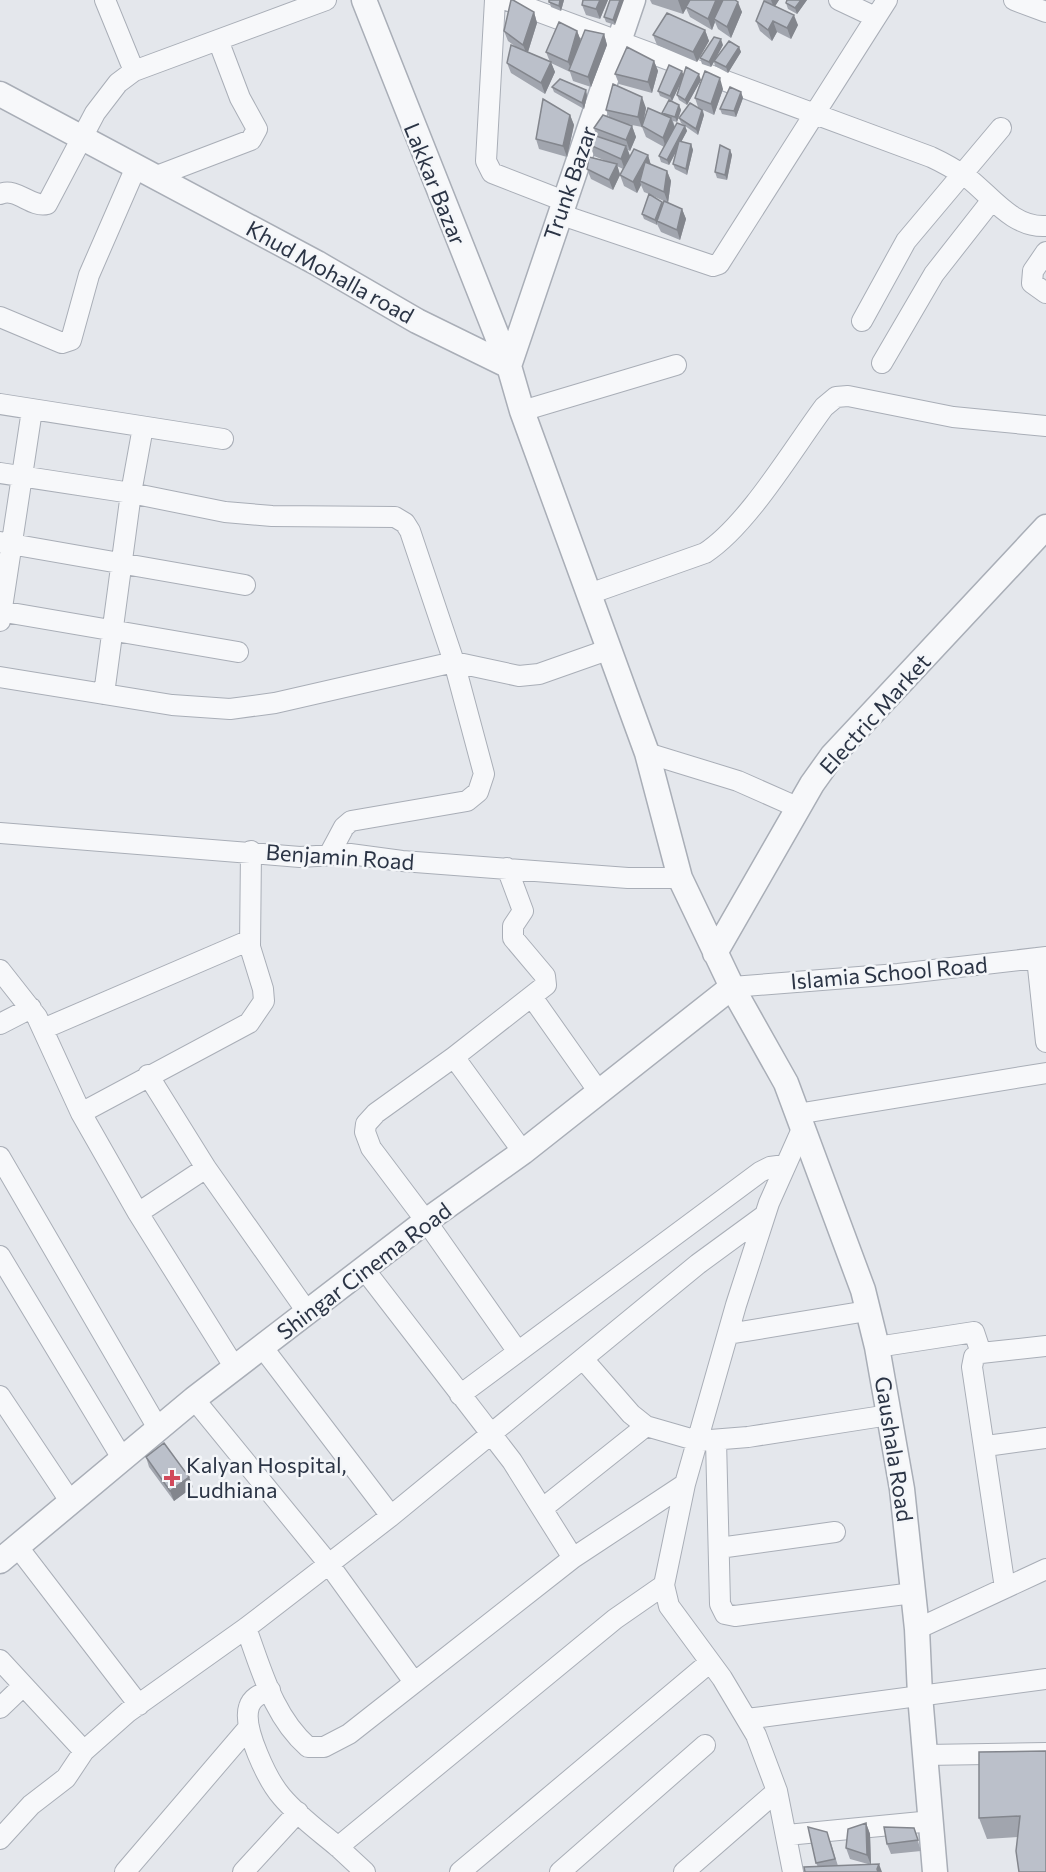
<svg xmlns="http://www.w3.org/2000/svg" width="1046" height="1872" font-family="Commissioner,sans-serif">
<rect width="100%" height="100%" fill="#e4e7ec"/>
<g fill="none" stroke-linecap="round" stroke-linejoin="round">
<g stroke="#a9aeb7" stroke-width="22">
<path id="minor" d="M105,0L134,71
M495,0L486,161L492,173L564,201
M507,0L931,157C944,163 956,170 968,178C992,197 1013,228 1046,226
M839,0L875,17
M1014,0L1046,12
M154,177L251,140L257,129L240,98L218,40
M0,194C17,187 31,208 47,204L95,113L118,83L134,71L326,0
M559,214L713,266L719,264L887,0
M1046,252L1033,271L1032,283L1046,293
M0,317L62,343L71,340L89,275L136,167
M862,321L906,241L1001,128
M882,363L934,274L992,200
M0,404L223,439
M522,411L676,365
M0,473L131,493L225,512L272,516L395,517L405,523L410,531L454,662L484,774L478,792L467,801L351,821L344,827L329,855
M0,542L245,585
M589,594L705,553C748,525 792,450 824,407L836,397L848,396L953,417L1046,426
M0,611L238,652
M0,621L32,410
M0,677L172,705L230,709L275,703L454,662L519,676L539,674L610,649
M104,694L131,493L143,427
M647,753L738,781L799,808
M0,833L300,857L350,854L402,861L628,878H680
M507,868L523,911L513,926V938L545,976L546,985L454,1057L523,1152
M1037,958L1046,1042
M0,970L37,1017L81,1113L138,1213L235,1368
M732,987L898,974L1046,957
M532,997L599,1092
M0,1024L31,1008
M43,1029L250,940
M454,1057L376,1113L366,1124L365,1132L371,1148L426,1221L518,1352
M148,1075L206,1168L308,1313
M81,1113L249,1023L264,1001L263,989L250,947L251,851
M797,1114L1046,1073
M0,1157L159,1430
M138,1213L206,1168
M0,1256L122,1458
M364,1269L512,1461L573,1558
M728,1334L867,1311
M877,1347L974,1332L981,1353
M263,1348L391,1516
M583,1359L631,1414L646,1426L698,1441L748,1437L889,1415
M460,1395L760,1172L770,1167L785,1165
M0,1396L70,1501
M194,1399L328,1563L414,1682
M716,1440L720,1604L725,1614L735,1616L913,1593
M986,1446L1046,1438
M543,1508L646,1426
M17,1546L139,1705
M719,1548L835,1532
M1005,1588L972,1367L974,1357L981,1353L1046,1346
M246,1628C262,1671 273,1716 308,1747H324L349,1734L573,1558L685,1484
M917,1629L1046,1569
M0,1660L84,1751
M270,1690C261,1694 252,1697 249,1707C242,1728 268,1781 282,1797C298,1816 319,1831 338,1847
M0,1708L23,1686
M747,1719L1046,1679
M925,1755L1046,1753
M787,1835L932,1821
M0,1839L31,1805L66,1778L84,1751L128,1712L246,1628L391,1516L698,1264L765,1215
M125,1872L249,1727
M243,1872L298,1812
M365,1872L338,1847L615,1619L664,1585
M460,1872L709,1663
M560,1872L705,1745
M684,1872L777,1791
M793,1872L777,1791L756,1735L722,1678L669,1606L664,1585L685,1484L736,1305L769,1203L802,1129"/>
</g>
<g stroke="#a9aeb7" stroke-width="27">
<path id="tertiary" d="M364,0L509,366L522,411L647,753L680,878L732,987L786,1083L863,1290L877,1347L902,1489L917,1629L920,1695L935,1872
M0,94L317,263L417,321L509,366
M509,366L633,0
M715,953L812,784L832,756L1046,527
M0,1561L194,1399L426,1221L523,1152L732,987"/>
</g>
<use href="#minor" stroke="#f7f8fa" stroke-width="20"/>
<use href="#tertiary" stroke="#f7f8fa" stroke-width="24"/>
</g>
<path fill="#a1a5ae" fill-rule="evenodd" d="M549,0H564L561,11L551,7Z
M583,0H608L600,19L586,15L582,5Z
M610,0L615,25L606,22L604,17Z
M650,0H735L742,12L731,38L718,29L715,22L712,30L690,17L686,8L683,14L652,4Z
M764,0H779L775,6L798,25L791,39L777,32L772,41L760,31L756,21L764,1Z
M807,0L797,14L788,9L786,3Z
M534,12L537,23L528,52L550,62L546,52L577,31L581,41L604,34L607,45L591,87L573,81L570,72L551,63L555,72L545,94L511,73L507,63L516,47L508,41L504,31Z
M705,30L709,41L697,62L657,45L653,35Z
M723,45L716,58L739,47L741,52L728,73L715,66L714,62L711,67L702,64L700,58Z
M654,61L658,71L652,93L619,84L615,74Z
M683,74L701,80L687,105L679,100L677,95L681,82L672,101L660,96L658,91Z
M552,87L586,90L587,96L584,109L554,92Z
M723,89L714,115L703,110L704,115L698,135L685,126L687,131L681,142L691,144L693,150L687,175L675,169L673,164L676,152L669,165L661,162L659,156L664,147L646,137L642,127L627,124L632,126L636,137L630,151L628,150L630,156L629,160L648,155L651,165L667,171L671,181L668,203L651,195L662,202L663,205L682,209L686,219L680,240L661,232L657,224V225L644,219L642,214L649,194L644,192L641,185L637,193L624,186L620,175L613,190L591,179L587,169L606,161L594,156L590,145L596,136L594,128L609,117L606,110L646,108L643,125L679,105L681,110L677,122L673,121L675,127L685,126L681,123L679,118L698,107L695,98ZM617,166L623,169L620,174Z
M741,92L743,98L736,117L722,114L720,109Z
M570,115L574,125L567,157L539,149L536,139Z
M730,150L732,155L727,180L717,178L715,172Z
M146,1457L189,1477L193,1487L174,1501L149,1467Z
M1046,1751L1018,1837L987,1839L979,1818Z
M866,1823L870,1834L871,1864L818,1867L816,1863L831,1843L838,1866L868,1864L850,1859L846,1848Z
M914,1828L921,1851L891,1854L887,1844Z"/>
<path fill="#83868d" d="M560,0H564L561,11L559,6Z
M600,0H608L600,19L596,9Z
M620,0H624L615,25L613,20Z
M678,0H691L683,14Z
M716,0H725L714,19L715,22L712,30L708,19Z
M771,0H779L774,8Z
M801,0H807L797,14L795,8Z
M738,2L742,12L731,38L727,27Z
M534,12L537,23L527,55L523,45Z
M794,15L798,25L791,39L787,28Z
M773,21L777,32L772,41L768,30Z
M705,30L709,41L697,62L693,52Z
M577,31L581,41L572,71L568,62Z
M604,34L607,45L591,87L588,77Z
M721,39L723,45L711,67L709,62Z
M739,47L741,52L728,73L726,67Z
M654,61L658,71L652,93L648,82Z
M551,62L555,72L545,94L541,83Z
M682,71L684,76L672,101L670,96Z
M699,74L701,80L687,105L685,100Z
M720,78L723,89L714,115L711,104Z
M586,90L587,96L584,109L582,103Z
M741,92L743,98L736,117L734,111Z
M642,97L646,108L642,128L638,117Z
M679,105L681,110L677,122L675,117Z
M702,110L704,115L698,135L696,129Z
M570,115L574,125L567,157L563,146Z
M671,118L675,128L666,149L663,138Z
M632,126L636,137L630,151L626,140Z
M685,126L687,131L669,165L667,160Z
M691,144L693,150L687,175L686,169Z
M626,146L630,156L625,170L621,159Z
M730,150L732,155L727,180L725,175Z
M648,155L651,166L640,181L641,185L637,193L633,182Z
M617,164L620,175L613,190L609,180Z
M667,171L671,181L668,203L664,192Z
M662,202L664,207L657,221V225L655,220Z
M682,209L686,219L680,240L677,230Z
M189,1477L193,1487L174,1501L170,1491Z
M866,1823L870,1834L871,1865L867,1855Z
M879,1864L882,1872H878L877,1869Z"/>
<path fill="#bbc0ca" stroke="#83868d" stroke-width="1.5" d="M511,0H513L534,12L523,45L504,31Z
M549,0H560L559,6L549,2Z
M583,0H600L596,9L582,5Z
M610,0H620L613,20L604,17Z
M690,0H716L708,19L686,7Z
M723,0H735L738,2L727,27L714,19Z
M787,0H801L795,8L786,3Z
M764,1L794,15L787,28L773,21L768,30L756,21Z
M667,13L705,30L693,52L653,35Z
M559,22L577,31L568,62L546,52Z
M585,30L604,34L588,77L569,70Z
M714,37L721,39L709,62L700,58Z
M729,41L739,47L726,67L714,61Z
M511,45L551,62L541,83L507,63Z
M627,47L654,61L648,82L615,74Z
M669,65L682,71L670,96L658,91Z
M686,67L699,74L685,100L677,95Z
M705,71L720,78L711,104L695,98Z
M560,79L586,90L582,103L552,87Z
M613,84L642,97L638,117L606,110Z
M730,87L741,92L734,111L720,109Z
M543,99L570,115L563,146L536,139Z
M669,100L679,105L675,117L662,113Z
M690,103L702,110L696,129L679,118Z
M648,108L671,118L663,138L642,126Z
M603,115L632,126L626,140L594,128Z
M677,123L685,126L667,160L659,156Z
M596,136L626,146L621,159L590,145Z
M679,141L691,144L686,169L673,164Z
M720,145L730,150L725,175L715,172Z
M634,149L648,155L633,182L620,175Z
M589,157L617,164L609,180L587,169Z
M645,162L667,171L664,192L640,181Z
M649,194L662,202L655,220L642,214Z
M664,201L682,209L677,230L657,221Z
M164,1443L189,1477L170,1491L146,1457Z
M1046,1751V1872H1019L1016,1851L1020,1816L979,1818V1752Z
M866,1823L867,1855L846,1848L848,1829Z
M808,1827L827,1832L835,1859L816,1863Z
M884,1827L914,1828L918,1840L887,1844Z
M879,1864L877,1869L878,1872H805L804,1867Z"/>
<path fill="#d1495b" stroke="#f4f6f9" stroke-width="2" d="M169 1469h6v6h6v6h-6v6h-6v-6h-6v-6h6z"/>
<g text-anchor="middle" stroke-width="5" stroke-linejoin="round" paint-order="stroke">
<g font-size="22" fill="#2b3445" stroke="#f4f6f9">
<text transform="translate(570 183) rotate(-71)" y="8">Trunk Bazar</text>
<text transform="translate(435 184) rotate(68)" y="8">Lakkar Bazar</text>
<text transform="translate(330 272) rotate(29)" y="8">Khud Mohalla road</text>
<text transform="translate(875 714) rotate(-48)" y="8">Electric Market</text>
<text transform="translate(340 857) rotate(4)" y="8">Benjamin Road</text>
<text transform="translate(889 973) rotate(-5)" y="8">Islamia School Road</text>
<text transform="translate(364 1271) rotate(-37)" y="8">Shingar Cinema Road</text>
<text transform="translate(894 1449) rotate(81)" y="8">Gaushala Road</text>
</g>
<g font-size="22" fill="#2b3445" stroke="#f4f6f9" text-anchor="start">
<text x="186" y="1473">Kalyan Hospital,<tspan x="186" dy="25">Ludhiana</tspan></text>
</g>
</g>
</svg>
